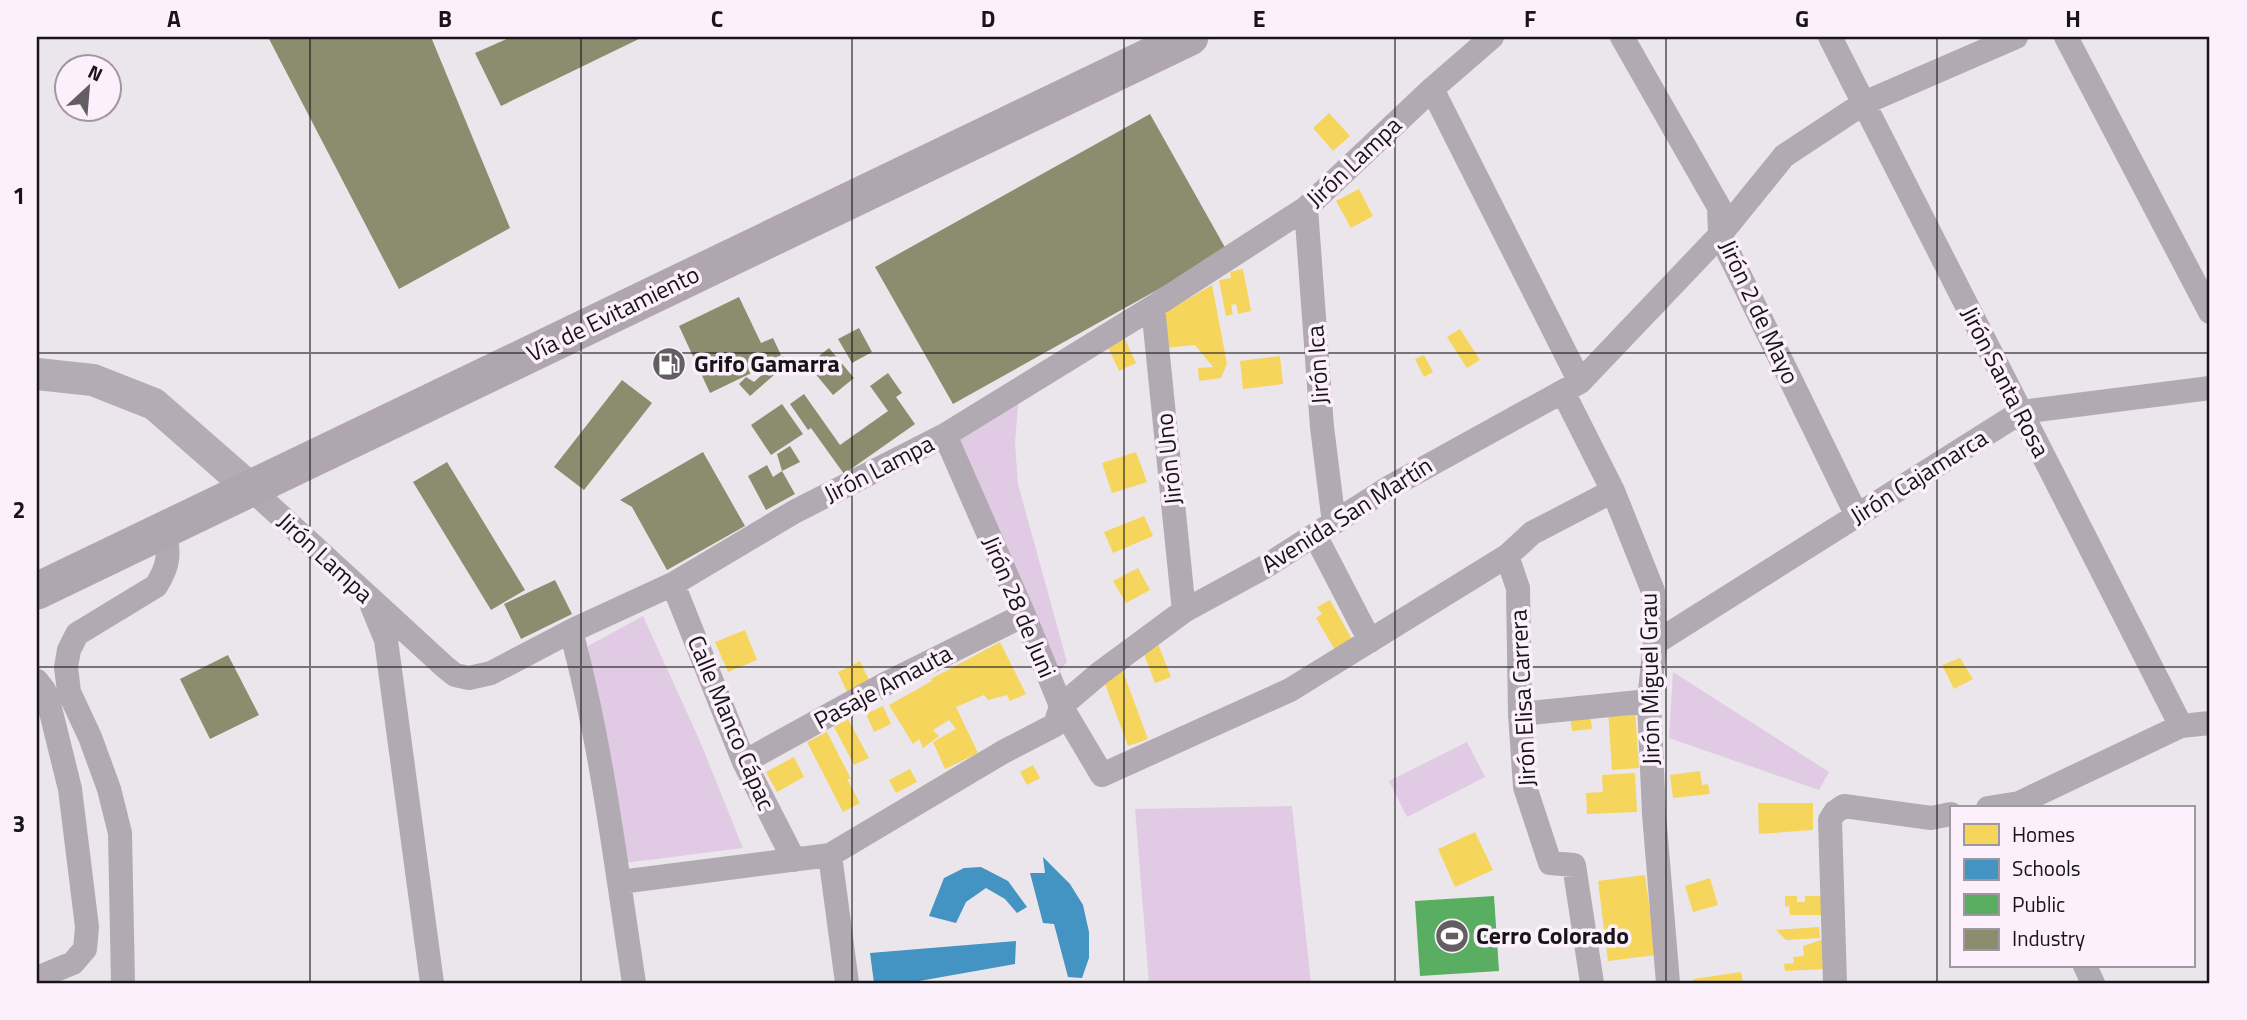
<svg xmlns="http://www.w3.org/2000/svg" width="2247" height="1020" font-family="'Titillium Web',sans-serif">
<rect width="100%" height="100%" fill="#ebe6eb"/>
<path fill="#e1cae3" d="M1015,398L1018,406L1015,443L1018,484L1067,662L1053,679L957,437Z
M643,616L699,739L743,848L624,863L605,762L588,646Z
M1673,672L1829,772L1819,790L1669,738Z
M1467,742L1485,777L1407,817L1389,781Z
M1292,806L1311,983H1149L1135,809Z"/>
<path fill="#f6d55c" d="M1329,113L1350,136L1333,151L1313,128Z
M1359,189L1373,216L1351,228L1336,201Z
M1243,269L1251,311L1238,314L1236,304L1231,305L1233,314L1226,316L1219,280L1231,278L1230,272Z
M1212,285L1227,364L1221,378L1199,381L1198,368L1213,367L1195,345L1165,348L1161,315Z
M1460,329L1480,360L1467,368L1447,337Z
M1124,337L1136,363L1119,371L1107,345Z
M1424,355L1433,372L1424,377L1415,359Z
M1280,356L1283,384L1243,389L1240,361Z
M1136,452L1147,482L1112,493L1102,463Z
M1144,516L1153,536L1113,553L1104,532Z
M1138,568L1150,590L1126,603L1113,581Z
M1330,600L1353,641L1335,650L1316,618L1322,614L1317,607Z
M745,630L757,660L728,672L715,642Z
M1000,642L1026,694L1010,701L1007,695L988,700L984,695L956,707L978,753L945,769L933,742L956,729L949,720L933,730L939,736L923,748L919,739L913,744L889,705L932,681L931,679Z
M1158,644L1171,677L1155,683L1144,654Z
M1960,658L1973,679L1954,689L1942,665Z
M860,661L870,682L847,692L838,672Z
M1122,669L1148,739L1128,746L1104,681Z
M883,706L891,724L874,732L866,714Z
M1635,709L1639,768L1612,770L1608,711Z
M1590,712L1592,729L1572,731L1570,715Z
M848,719L869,758L854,765L834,727Z
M827,732L851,779H847L860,803L843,812L807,742Z
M794,757L804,777L777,792L766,772Z
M1033,765L1040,778L1027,785L1020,772Z
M910,769L917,782L896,793L889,780Z
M1700,771L1702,785L1708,784L1710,794L1673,798L1670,775Z
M1635,773L1637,812L1587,814L1586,793L1603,792L1602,775Z
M1758,803H1813V830L1759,834Z
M1475,832L1493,870L1455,887L1438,849Z
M1645,875L1656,955L1608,961L1598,881Z
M1710,878L1718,905L1693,912L1685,886Z
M1785,896H1797V902H1805V896H1825L1826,915H1790L1789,906L1785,907Z
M1819,927L1820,938L1786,940L1776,930Z
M1824,939L1826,969L1785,971L1784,964L1794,963L1793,957L1804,956L1803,946Z
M1741,972L1743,983H1694L1693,979Z"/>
<path fill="#4393c3" d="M1043,857L1070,884L1083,905L1089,932V958L1082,978L1068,977L1054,924L1043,923L1030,873H1045Z
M981,867L1008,881L1027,907L1017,913L1005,899L986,888L966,902L956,923L929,916L944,878L964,868Z
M1016,941L1015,964L908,983H874L870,953Z"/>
<path fill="#5aae61" d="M1494,896L1499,971L1420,976L1415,901Z"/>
<path fill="#8c8c6e" d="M268,37H431L510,228L399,289Z
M511,37H643L501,106L475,53Z
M1150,114L1227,251L953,404L875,267Z
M739,297L761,343L773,338L781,355L770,364L710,393L679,326Z
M859,328L872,352L852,363L838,339Z
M829,348L854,378L833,395L808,365Z
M783,356L789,362L750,396L739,384L746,377L754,382Z
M888,373L902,393L896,397L915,424L844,474L811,428L808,430L790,404L804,394L840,445L888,411L870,386Z
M622,380L652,403L584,490L554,467Z
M782,404L803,434L771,455L751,425Z
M790,446L800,462L782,471L777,454Z
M703,452L745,526L667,570L632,507L620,500Z
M447,462L525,590L491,610L413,482Z
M767,465L773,477L782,471L795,494L766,510L748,476Z
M555,580L572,614L521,639L504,604Z
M228,655L259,715L210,739L180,679Z"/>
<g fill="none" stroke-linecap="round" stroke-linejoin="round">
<path stroke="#b2aab3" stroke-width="24" d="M1622,37L1719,207L1720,235L1857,516
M1830,37L2181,726
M2066,37L2210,312
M1432,89L1580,382
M1306,208L1322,427L1334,523
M1153,307L1184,611
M1563,392L1613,491L1653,591L1655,643L1649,701L1654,814L1668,983
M945,435L1024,615L1061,706L1102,775L1290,690L1507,556L1532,533L1613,491
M250,488L445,667L455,675L469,678L491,673L571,631L673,584L794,512L945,435L1153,307L1306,208L1432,89L1492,37
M1315,535L1370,641
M1507,556L1518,588L1520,714L1525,787L1550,863L1574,865L1592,983
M673,584L744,762L794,860
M372,606L386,640L432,983
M571,631C602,746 616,866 634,983
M1655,643L2021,412L2210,388
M37,681L44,690L48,700L70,789L87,927L85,949L73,963L37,978
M1520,714L1649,701
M744,762L885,684L1024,615
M1988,808L2019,803L2181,726L2210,723
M830,855L847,983
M620,882L830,855L1003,752L1055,725L1061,706L1100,673L1184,611L1263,568L1388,488L1580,382L1720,235L1784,156L1864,103L2016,37
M2085,966L2093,983
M123,983L120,833L109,789L90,737L69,692L66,667L69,650L77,634L156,586C170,564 169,554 165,529
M1835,983L1830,820L1835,812L1844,806L1931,818L1951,814"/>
<path stroke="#b4acb5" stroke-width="32" d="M37,374L93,380L154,404L250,488"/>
<path stroke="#b0a6b0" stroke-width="37" d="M37,591L1190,37"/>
</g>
<path fill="none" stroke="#181418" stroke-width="2" stroke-opacity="0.55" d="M310,37V983M581,37V983M852,37V983M1124,37V983M1395,37V983M1666,37V983M1937,37V983M37,353H2210M37,667H2210"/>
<defs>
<g id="fuel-disc" transform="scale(1.75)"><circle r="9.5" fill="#625e62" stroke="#fbf0fc"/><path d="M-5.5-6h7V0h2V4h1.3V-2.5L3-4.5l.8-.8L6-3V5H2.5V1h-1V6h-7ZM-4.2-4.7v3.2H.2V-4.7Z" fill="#fff"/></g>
<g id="stadium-disc" transform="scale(1.75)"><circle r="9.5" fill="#625e62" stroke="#fbf0fc"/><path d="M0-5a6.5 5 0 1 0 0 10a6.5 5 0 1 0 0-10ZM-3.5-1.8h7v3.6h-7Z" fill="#fff"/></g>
</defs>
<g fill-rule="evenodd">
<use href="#fuel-disc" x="669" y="364"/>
<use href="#stadium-disc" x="1452" y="936"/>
</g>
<g text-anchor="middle" stroke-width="7" stroke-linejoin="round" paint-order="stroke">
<g font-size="24" fill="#181418" stroke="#fbf0fc">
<text transform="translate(1354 162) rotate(-43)" y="8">Jirón Lampa</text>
<text transform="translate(1759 312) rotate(65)" y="8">Jirón 2 de Mayo</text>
<text transform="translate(613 314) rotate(-26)" y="8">Vía de Evitamiento</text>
<text transform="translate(1318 365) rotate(-94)" y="8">Jirón Ica</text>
<text transform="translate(2005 382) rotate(63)" y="8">Jirón Santa Rosa</text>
<text transform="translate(1169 459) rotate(-96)" y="8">Jirón Uno</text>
<text transform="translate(879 469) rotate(-27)" y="8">Jirón Lampa</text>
<text transform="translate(1919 477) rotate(-32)" y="8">Jirón Cajamarca</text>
<text transform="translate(1347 515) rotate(-32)" y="8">Avenida San Martín</text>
<text transform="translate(325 558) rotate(43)" y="8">Jirón Lampa</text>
<text transform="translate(1019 607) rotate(67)" y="8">Jirón 28 de Juni</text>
<text transform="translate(1650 679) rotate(-91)" y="8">Jirón Miguel Grau</text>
<text transform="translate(883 687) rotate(-28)" y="8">Pasaje Amauta</text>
<text transform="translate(1523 698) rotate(-93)" y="8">Jirón Elisa Carrera</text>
<text transform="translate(731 723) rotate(67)" y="8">Calle Manco Cápac</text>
</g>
<g font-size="24" font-weight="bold" fill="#181418" stroke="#fbf0fc" text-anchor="start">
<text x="694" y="372">Grifo Gamarra</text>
<text x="1476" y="944">Cerro Colorado</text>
</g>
</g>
<rect width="2247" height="1020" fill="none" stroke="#fbf0fc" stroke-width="77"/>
<rect x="1950" y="806" width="245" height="161" fill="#fbf0fc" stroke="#a098a1" stroke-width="2"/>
<rect x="1964" y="824" width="35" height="21" fill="#f6d55c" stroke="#a098a1" stroke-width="2"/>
<text x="2012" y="842" font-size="21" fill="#181418">Homes</text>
<rect x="1964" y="859" width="35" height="21" fill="#4393c3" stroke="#a098a1" stroke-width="2"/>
<text x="2012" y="876" font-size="21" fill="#181418">Schools</text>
<rect x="1964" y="894" width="35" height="21" fill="#5aae61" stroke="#a098a1" stroke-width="2"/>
<text x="2012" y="912" font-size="21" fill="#181418">Public</text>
<rect x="1964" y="929" width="35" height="21" fill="#8c8c6e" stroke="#a098a1" stroke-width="2"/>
<text x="2012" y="946" font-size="21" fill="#181418">Industry</text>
<g transform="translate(88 88) rotate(26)"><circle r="33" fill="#fbf0fc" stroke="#a098a1" stroke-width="2"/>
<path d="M0-5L12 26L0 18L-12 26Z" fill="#625e62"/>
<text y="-10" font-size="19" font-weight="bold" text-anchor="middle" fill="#181418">N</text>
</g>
<rect x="38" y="38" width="2170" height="944" fill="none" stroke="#181418" stroke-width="2.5"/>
<g font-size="23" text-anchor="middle" font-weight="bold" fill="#181418">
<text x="174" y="27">A</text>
<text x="445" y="27">B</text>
<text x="717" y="27">C</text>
<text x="988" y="27">D</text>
<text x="1259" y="27">E</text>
<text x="1530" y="27">F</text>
<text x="1802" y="27">G</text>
<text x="2073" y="27">H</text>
<text x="19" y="204">1</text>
<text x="19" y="518">2</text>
<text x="19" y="832">3</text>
</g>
</svg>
